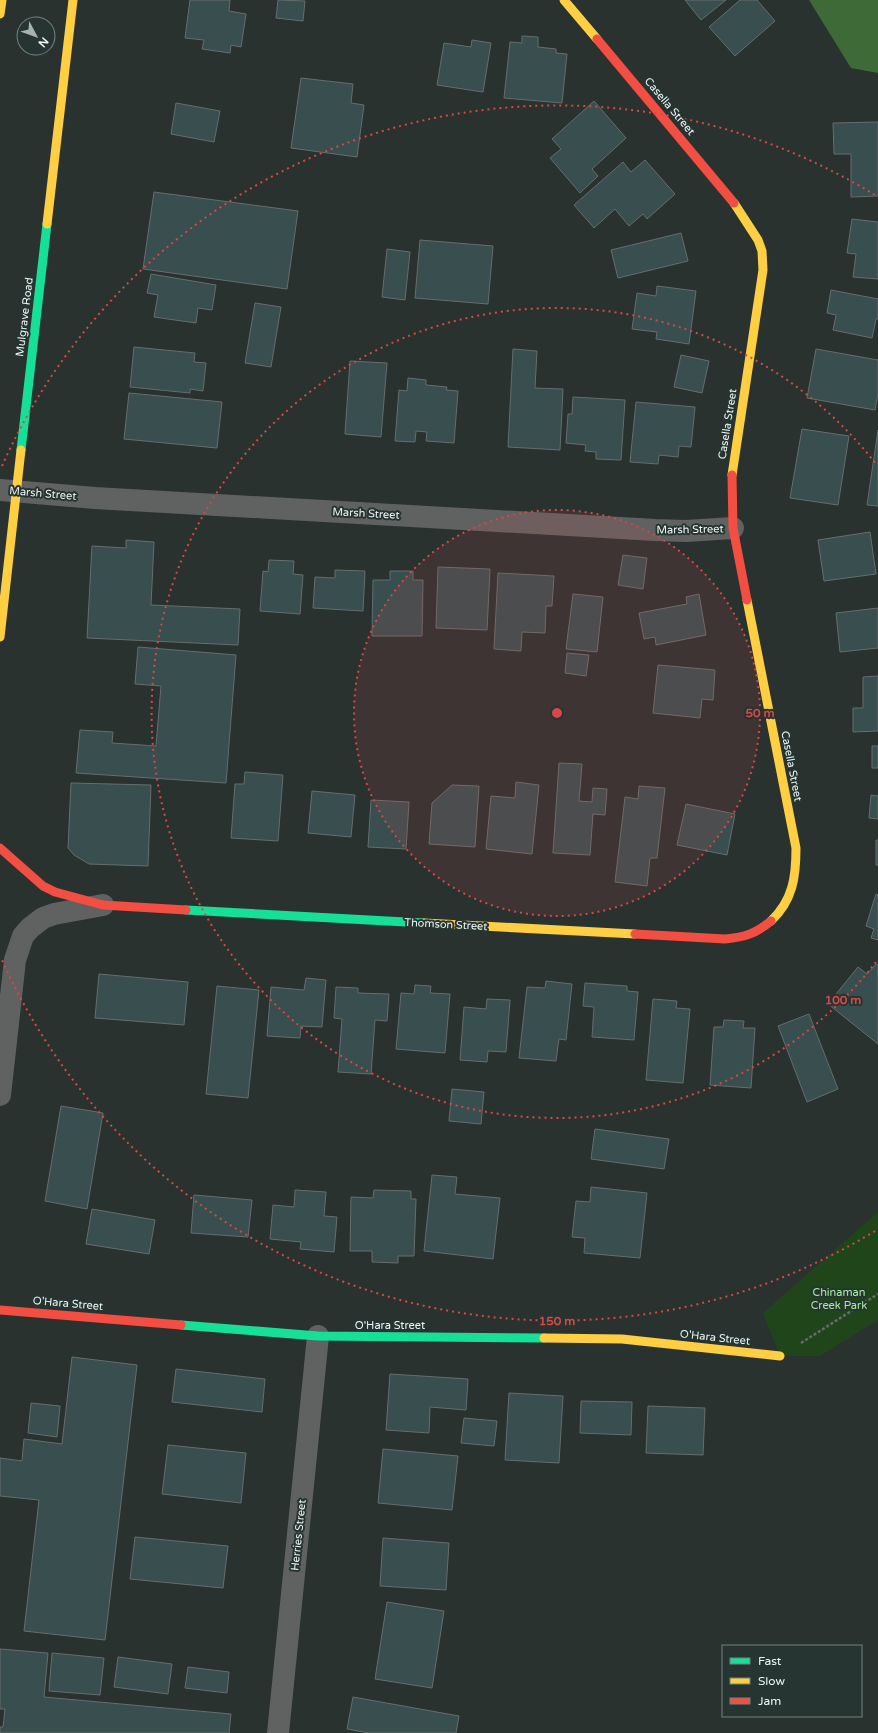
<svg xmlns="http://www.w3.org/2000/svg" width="878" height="1733" font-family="'Varela Round',sans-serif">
<rect width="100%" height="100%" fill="#2a3230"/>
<path fill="#20451a" d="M878,1212V1320L820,1356H780L763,1313Z"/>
<path fill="#3e6a38" d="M809,0H878V73L851,68Z"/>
<path fill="#384e4f" stroke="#666d6d" d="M190,0H230L229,11L246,14L241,47L231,45L230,53L202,49L204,40L185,38Z
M278,0L305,1L303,21L276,18Z
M685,0H726L701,20Z
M740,0H757L775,21L735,56L709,27Z
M522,36L538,37V47L556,49V53L567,54L562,103L504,98L510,42L522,43Z
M472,40L491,43L483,92L437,85L444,43L471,47Z
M301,78L353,84L351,103L364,105L357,157L291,148Z
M594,101L626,138L592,169L598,176L580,193L550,158L561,149L552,139Z
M176,103L220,111L214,142L171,134Z
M878,122V196L851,197V154H834L833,123Z
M645,160L675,194L647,219L643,214L629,226L615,209L594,228L574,205L623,162L631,172Z
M154,192L298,211L287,289L143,269Z
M852,219L878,222V279L853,277L856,254L847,253Z
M681,233L688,261L618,278L611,250Z
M420,240L493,246L488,304L415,298Z
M387,249L410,252L405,300L382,297Z
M151,274L216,285L212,310L198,308L196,323L154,317L158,295L147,293Z
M657,286L696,291L689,344L656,339L657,332L632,329L637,293L656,296Z
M831,290L878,299V319H876L872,338L833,330L836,315L827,313Z
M255,303L281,307L271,367L245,363Z
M134,347L195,353L194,362L206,363L203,391L190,389V393L130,387Z
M513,349L537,351L535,388L563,389L560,450L508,447Z
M816,349L878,360V394L875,410L807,398Z
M681,355L709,361L702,393L674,387Z
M350,361L387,363L381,437L345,434Z
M408,378L426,380V385L447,387L446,390L458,391L454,443L426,441L427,432L416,431L415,442L395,441L399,390L407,391Z
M129,393L222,402L217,448L124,439Z
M573,397L625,400L621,460L596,459V452L585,451L586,445L566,443L568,414H572Z
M636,402L695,407L691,447L679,446L678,457L659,455L658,464L630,462Z
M802,429L849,436L838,505L790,498Z
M878,430V506L867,505Z
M870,532L876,574L824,581L818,540Z
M126,540L154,542L151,605L240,609L238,645L87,638L92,546L126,548Z
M623,555L647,558L643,589L618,585Z
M269,560L294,561L293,574L303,575L300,614L260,611L263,571L268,572Z
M438,567L490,569L487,630L436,628Z
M335,570L365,571L363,611L313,608L315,577L335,578Z
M390,571H413V580H423L422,636H372L373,580H390Z
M498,573L554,576L552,606H546L545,633L522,632L521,651L494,649Z
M573,594L603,597L597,652L566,649Z
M699,594L706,635L656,645L655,637L644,639L639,613L687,604L686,597Z
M878,608V648L840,652L836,613Z
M138,647L236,655L226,783L76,773L80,730L113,732L112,743L156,746L161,686L135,684Z
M567,653L589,655L586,676L565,673Z
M658,665L715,670L713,700L702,699L700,718L653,713Z
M878,676V731L853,732V708H863V677Z
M872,746H878V768H872Z
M559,763L582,764L579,801L592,802L593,788L607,789L605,815L593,814L590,855L553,853Z
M245,772L283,775L278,841L231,838L235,784H244Z
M516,782L539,785L532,854L486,849L491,796L515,798Z
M71,783L151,785L148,866L89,864L74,855L68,848Z
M452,785L479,786L475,847L429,844L432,803Z
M639,786L665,788L657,858H650L647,886L615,882L625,797L638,799Z
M312,791L355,795L351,837L308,833Z
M871,795L878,796V819L869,818Z
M371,800L409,802L406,849L368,847Z
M686,804L735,814L727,855L677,845Z
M876,840H878V865H876Z
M876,894L878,895V940L871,938L874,929L866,926Z
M876,964L878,965V1044L828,1004L858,967L867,974Z
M99,974L188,982L184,1025L95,1018Z
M306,978L326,980L322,1027L301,1026L300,1038L267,1036L271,987L304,990Z
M546,981L572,984L566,1040L559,1039L556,1061L519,1058L527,987L545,988Z
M585,983L627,986V991L638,992L634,1040L592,1037L594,1007L583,1006Z
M415,985L431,986L430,993L450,994L445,1053L396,1049L401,993L414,994Z
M217,986L259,990L248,1098L206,1094Z
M336,987L358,988V993L389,994L387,1021L375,1020L371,1074L338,1072L342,1019L334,1018Z
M487,999L510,1000L506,1052L488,1051L487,1062L460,1060L464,1007L486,1009Z
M653,999L677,1001L676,1008L690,1009L683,1083L646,1080Z
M809,1014L838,1089L807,1102L778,1026Z
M724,1020L744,1021L743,1028H755L751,1088L710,1085L714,1027H723Z
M452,1089L484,1092L481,1124L449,1121Z
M61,1106L103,1113L87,1209L45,1201Z
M595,1129L669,1139L664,1169L591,1159Z
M432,1175L457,1177L455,1194L500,1198L493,1259L424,1251Z
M591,1187L647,1193L640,1258L584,1253L585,1238L572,1237L576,1201L590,1202Z
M295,1190L326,1192L324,1216L337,1217L334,1252L300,1249L301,1242L270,1239L273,1205L294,1207Z
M374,1190L411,1191V1199H416L414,1256H398V1263L372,1262V1251H350L351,1197L373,1198Z
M194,1195L252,1200L248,1237L191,1233Z
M92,1209L155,1220L149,1254L86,1244Z
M72,1357L137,1365L105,1640L24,1631L39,1500L0,1496V1458L22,1461L24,1439L62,1444Z
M176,1369L265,1379L262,1412L172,1402Z
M390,1374L468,1379L466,1410L430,1407L429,1433L386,1430Z
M509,1393L563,1396L559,1463L505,1460Z
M581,1401L632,1402L631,1435L580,1433Z
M31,1403L60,1406L57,1437L28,1433Z
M648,1406L705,1408L703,1455L646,1453Z
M464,1418L497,1421L494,1446L461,1443Z
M168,1445L246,1453L241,1503L162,1494Z
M383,1449L458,1456L452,1510L378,1503Z
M135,1537L228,1546L223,1588L130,1579Z
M383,1538L449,1543L446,1590L380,1586Z
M387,1602L444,1611L432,1688L375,1679Z
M0,1649L48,1653L44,1697L231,1714L229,1733H0V1727H3L5,1709H0Z
M52,1653L104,1658L100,1695L49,1691Z
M118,1657L172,1664L168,1694L114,1687Z
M188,1667L229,1672L227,1693L185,1688Z
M353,1697L459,1716L456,1733H369L347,1729Z"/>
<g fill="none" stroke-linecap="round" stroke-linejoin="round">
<path stroke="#676b6a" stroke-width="2.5" stroke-dasharray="3 2" stroke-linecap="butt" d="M801,1343L878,1294"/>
<path stroke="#606261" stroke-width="22" d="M0,490L95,498L655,530L686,531L733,528
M0,1095L15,960L23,936L30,928L43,918L54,914L103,905
M278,1733L318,1336"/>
<path stroke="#16e098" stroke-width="9" d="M21,450L47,224
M186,910L424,923
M181,1325L318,1336L544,1338"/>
<path stroke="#ffcf43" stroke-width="9" d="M564,0L597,39
M0,14L2,0
M47,224L73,0
M732,475L763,270L762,251L758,240L734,203
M747,600L796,848C796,877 793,900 771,921
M0,637L21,450
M424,923L635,934
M544,1338L622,1339L780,1356"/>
<path stroke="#f24e42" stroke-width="9" d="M597,39L734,203
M732,475L733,528L747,600
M0,848L43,886L55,892L103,905L186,910
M635,934L725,939C745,937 755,934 771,921
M0,1310L181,1325"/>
</g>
<circle cx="557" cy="713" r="203" fill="#d94747" fill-opacity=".12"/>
<g fill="none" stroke="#d94747" stroke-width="2" stroke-dasharray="2 4">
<circle cx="557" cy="713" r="203"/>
<path d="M876 962A405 405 0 1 1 876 464"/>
<path d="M875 1231A608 608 0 0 1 2 960M2 466A608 608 0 0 1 875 195"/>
</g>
<g text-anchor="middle" stroke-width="4" stroke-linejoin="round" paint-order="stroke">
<g font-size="11" fill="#ecf5f4" stroke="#263532">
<text transform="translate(670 106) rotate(50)" y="4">Casella Street</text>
<text transform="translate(24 317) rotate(-83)" y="4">Mulgrave Road</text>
<text transform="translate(727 424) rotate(-81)" y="4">Casella Street</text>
<text transform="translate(43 493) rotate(5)" y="4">Marsh Street</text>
<text transform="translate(366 513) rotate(3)" y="4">Marsh Street</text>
<text transform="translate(690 529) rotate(-1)" y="4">Marsh Street</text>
<text transform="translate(792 766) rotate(79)" y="4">Casella Street</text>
<text transform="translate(446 924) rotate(3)" y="4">Thomson Street</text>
<text transform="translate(68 1303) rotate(5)" y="4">O'Hara Street</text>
<text x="390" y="1329">O'Hara Street</text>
<text transform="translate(715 1337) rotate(6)" y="4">O'Hara Street</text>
<text transform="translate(298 1535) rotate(-84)" y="4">Herries Street</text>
</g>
<g font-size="11" fill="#a7ee9a" stroke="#263532">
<text x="839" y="1296">Chinaman<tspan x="839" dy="13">Creek Park</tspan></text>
</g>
</g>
<circle cx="557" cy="713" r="6" fill="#d94747" stroke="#263532" stroke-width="2"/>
<g font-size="12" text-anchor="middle" font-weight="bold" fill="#d94747" stroke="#263532" stroke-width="4" stroke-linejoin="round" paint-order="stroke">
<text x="760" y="717">50 m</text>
<text x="843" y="1004">100 m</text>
<text x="557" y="1325">150 m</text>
</g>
<rect x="722" y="1645" width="140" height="72" fill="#263532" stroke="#758280"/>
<rect x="730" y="1658" width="20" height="6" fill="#16e098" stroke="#758280"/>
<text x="758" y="1665" font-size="12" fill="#ecf5f4">Fast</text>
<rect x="730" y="1678" width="20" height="6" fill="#ffcf43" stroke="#758280"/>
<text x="758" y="1685" font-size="12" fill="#ecf5f4">Slow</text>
<rect x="730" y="1698" width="20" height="6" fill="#f24e42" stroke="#758280"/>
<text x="758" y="1705" font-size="12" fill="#ecf5f4">Jam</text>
<g transform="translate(36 36) rotate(131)"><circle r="19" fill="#263532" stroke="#758280"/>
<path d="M0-3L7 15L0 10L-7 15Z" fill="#a8b1af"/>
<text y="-6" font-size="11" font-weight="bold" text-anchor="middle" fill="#ecf5f4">N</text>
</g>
</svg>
